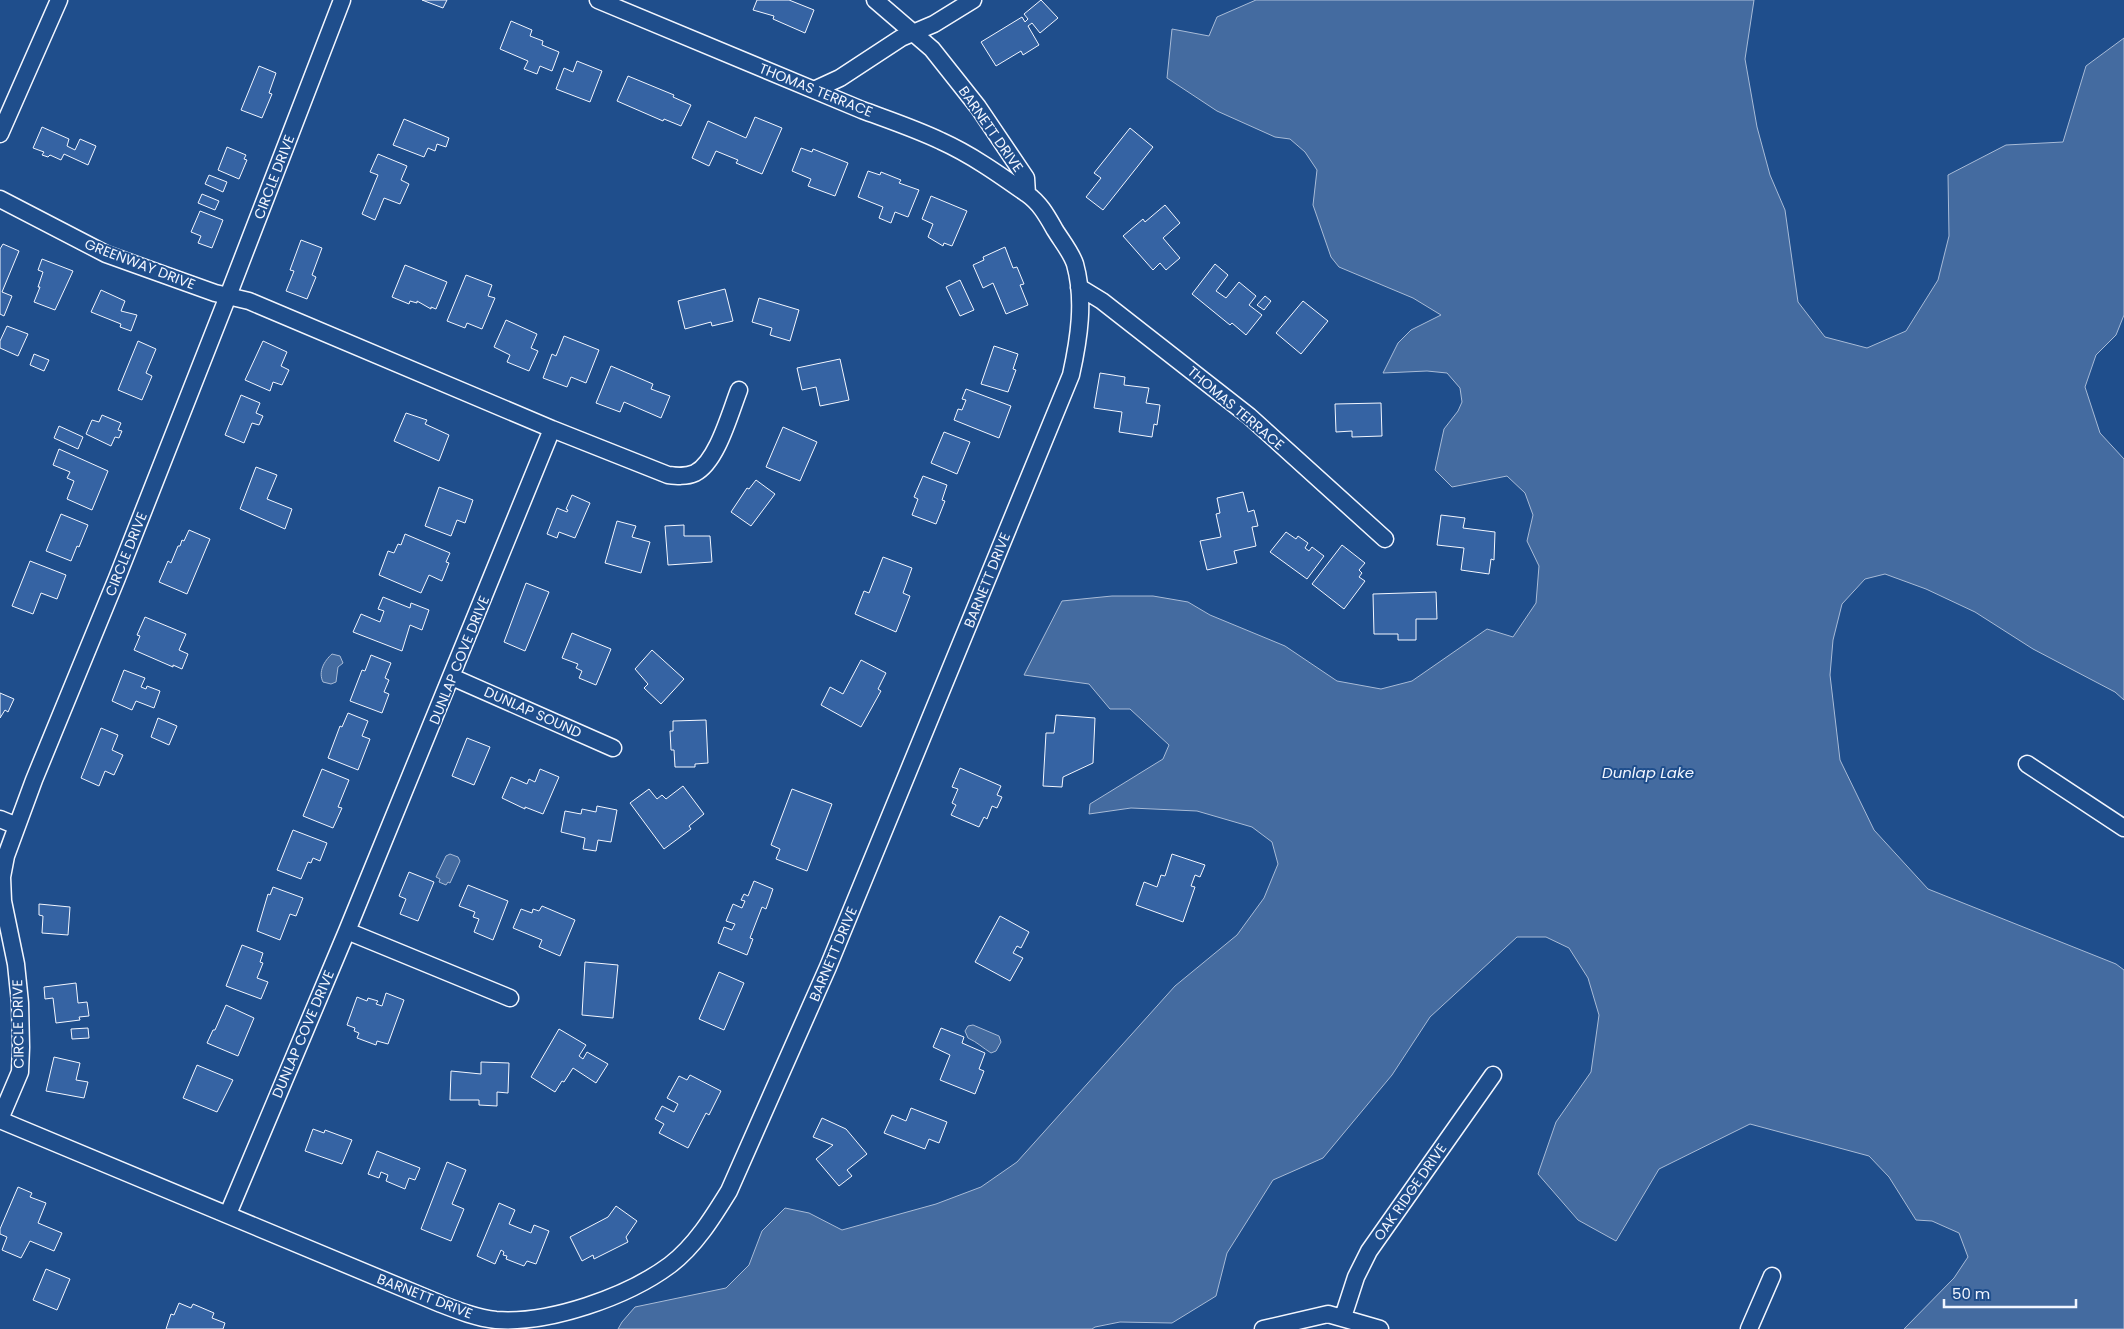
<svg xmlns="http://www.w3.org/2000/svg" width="2124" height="1329" font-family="Poppins,sans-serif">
<rect width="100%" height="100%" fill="#1f4e8c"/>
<path fill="#446ba0" stroke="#a8bbd7" d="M1256,0H1754L1745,59L1757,127L1770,175L1785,210L1798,302L1825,337L1867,348L1906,331L1938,280L1949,236L1948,175L2006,145L2063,142L2086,66L2124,38V315L2116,335L2096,355L2085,387L2100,433L2124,459V700L2115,692L2033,649L1975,612L1926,589L1885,574L1865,579L1842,604L1833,640L1830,675L1840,760L1874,830L1928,889L2116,964L2124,970V1329H1904L1954,1278L1968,1257L1959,1233L1932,1221L1916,1220L1889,1177L1869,1156L1750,1124L1659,1169L1616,1241L1578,1220L1538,1174L1556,1122L1591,1072L1599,1015L1588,978L1569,948L1546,937H1517L1430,1017L1392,1075L1323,1158L1273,1180L1227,1253L1216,1296L1172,1323L1120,1322L1095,1327L1092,1329H618L622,1322L635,1307L726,1288L749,1265L762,1231L785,1208L809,1213L842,1230L936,1204L981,1187L1017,1162L1175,986L1237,935L1264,898L1278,864L1272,842L1252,827L1197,811L1131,808L1089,814L1090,804L1163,759L1169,745L1130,709H1110L1089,684L1024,675L1062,601L1112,596H1153L1188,602L1210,615L1285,646L1337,681L1381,689L1412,681L1487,629L1513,637L1536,603L1539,566L1527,541L1533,515L1525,493L1507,476L1452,487L1435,470L1444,429L1458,411L1462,402L1460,388L1447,373L1427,371L1383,373L1398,343L1411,330L1441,315L1413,298L1339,267L1331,257L1313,205L1317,170L1305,152L1290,139L1275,137L1217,111L1167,78L1172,29L1209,36L1217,17Z
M332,654L340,656L343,663L338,667L336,682L331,684L323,682C318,672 324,661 332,654Z
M450,854L458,857L460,861L450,883L448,882L446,885L439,882L440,879L436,877L446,856Z
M973,1025L999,1036L1001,1042L996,1051L991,1053C983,1048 977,1042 968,1038L965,1031L968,1026Z"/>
<path fill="#3563a3" stroke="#f2f6ff" d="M422,0H447L443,8Z
M757,0H789L814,10L805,33L773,19L774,16L753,10Z
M1041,0L1058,18L1040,33L1032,23L1028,26L1039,45L1023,55L1021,51L996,66L981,42L1022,17L1025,22L1028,19L1024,14Z
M511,21L532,30L530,36L543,41L542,45L559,52L552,71L540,66L537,74L524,69L528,61L500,49Z
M577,61L602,71L590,102L556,89L564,68L573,72Z
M259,66L276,73L269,93L272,94L262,118L241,110Z
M628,76L674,95L673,97L691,105L681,126L664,119L663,121L617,101Z
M755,117L782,128L762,174L736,163L738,160L716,151L709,166L692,158L708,121L746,138Z
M404,119L449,138L446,147L437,144L435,151L428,148L424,157L393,145Z
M42,127L69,139L67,146L75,150L80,139L96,146L88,165L64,154L61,160L50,155L48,157L42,155L44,152L33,148Z
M1130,128L1153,147L1103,210L1086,197L1101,178L1094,173Z
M227,147L246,155L244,159L247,160L239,179L218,170Z
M801,148L812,152L813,149L848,163L835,196L808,186L811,179L792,171Z
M378,154L407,166L401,180L409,184L400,204L384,198L375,220L362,214L378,175L370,172Z
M868,171L880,175L881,172L901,180L899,183L919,190L908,217L895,212L891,223L879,218L883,207L858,197Z
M209,175L227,182L223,192L205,184Z
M202,194L219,201L215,210L198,203Z
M931,196L967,211L952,246L944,243L943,246L928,237L933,224L922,219Z
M1165,205L1180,223L1163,238L1180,258L1166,270L1160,263L1153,270L1123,236L1143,219L1145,222Z
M200,211L223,220L212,248L198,243L201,236L191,232Z
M301,240L322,248L312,275L316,277L307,299L286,291L294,271L290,270Z
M3,244L19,251L2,292L12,296L4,316L0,314V249Z
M1005,247L1013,268L1017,267L1024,284L1020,285L1028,305L1006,314L993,283L983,288L973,265L984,260L983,257Z
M42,259L73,271L55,310L34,302L40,287H38L43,272L38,270Z
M1215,264L1228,275L1216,291L1226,298L1239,282L1256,296L1249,305L1262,315L1246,335L1232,323L1230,325L1192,294Z
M405,265L447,282L436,309L431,307V309L417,301V303L410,301L409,304L392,297Z
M466,275L492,285L488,296L495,298L482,329L467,323L465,328L447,321Z
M960,280L974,310L960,316L946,287Z
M725,289L733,321L712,326L711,322L685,329L678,301Z
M101,290L125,301L121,311L137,315L131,331L120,327L121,324L91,312Z
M1265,296L1271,301L1264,310L1257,305Z
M759,298L799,310L790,341L770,335L772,328L752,322Z
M1303,301L1328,321L1301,354L1276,333Z
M506,320L537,334L531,348L538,351L529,371L507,362L510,355L494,347Z
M7,326L28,334L18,356L0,348V341Z
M564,336L599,350L586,383L571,377L567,387L543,378L552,354L556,356Z
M138,341L156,349L146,373L152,376L142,400L118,390Z
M263,341L287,352L281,366L289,370L282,385L273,382L270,391L245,380Z
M994,346L1018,354L1013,369L1016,370L1008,392L981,384Z
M34,354L49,360L44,371L30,365Z
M840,359L849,400L820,406L816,387L802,390L797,368Z
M611,366L653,384L651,389L670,396L661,418L624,402L620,412L596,403Z
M1100,373L1125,377L1124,385L1149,388L1146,403L1160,405L1157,425L1154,424L1152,437L1119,432L1122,412L1094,408Z
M966,389L1011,406L999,438L954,420L958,409L962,410L966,400L962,399Z
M241,395L260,403L256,413L263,416L259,425L252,423L244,443L225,435Z
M1381,403L1382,436L1352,437V431L1336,432L1335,404Z
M406,413L427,420L425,424L449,435L439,461L394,441Z
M102,415L121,423L118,430L122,431L119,438L115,437L111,446L86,434L92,420L99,422Z
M59,426L83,437L78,449L54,438Z
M783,427L817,442L800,481L766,467Z
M944,432L970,442L957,474L931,463Z
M59,449L108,471L92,510L67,499L74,481L67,478L70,472L53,465Z
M256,467L277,475L267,499L292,509L285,529L240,509Z
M923,476L947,485L942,500L945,501L936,524L912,515L918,499L914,497Z
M756,480L775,494L751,526L731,512L747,488L749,489Z
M439,487L473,500L465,523L457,520L451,536L425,526Z
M1243,492L1248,512L1254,510L1258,526L1252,527L1256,546L1234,551L1237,563L1207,570L1200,541L1221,537L1216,514L1220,513L1217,498Z
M572,495L590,503L575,538L559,532L557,538L547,534L557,508L567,512L568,510L566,509Z
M61,514L88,525L79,547L77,546L71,561L46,551Z
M1441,515L1465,518L1463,528L1495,532L1494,560L1491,559L1489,574L1461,570L1464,548L1437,545Z
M617,521L636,526L632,537L650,542L641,573L605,563Z
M684,525V536H710L712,562L668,565L665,526Z
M189,530L210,539L187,594L159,582L168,561L171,563L178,546H180L182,540L184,541Z
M1286,532L1296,539L1298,536L1308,543L1305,548L1309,551L1312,547L1324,556L1307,579L1270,552Z
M405,534L450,553L446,562L449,563L442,581L429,575L421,593L379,575L388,551L394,553L398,544L401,545Z
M1342,545L1365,563L1359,570L1362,573L1359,577L1365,581L1344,609L1312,584Z
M883,557L912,568L903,593L910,596L896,632L855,614L864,591L869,593Z
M30,561L66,575L57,599L41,593L33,614L12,606Z
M526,583L549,592L525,651L504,642Z
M1436,592L1437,619H1416V640H1398V634H1374L1373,594Z
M383,597L410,608L411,603L429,610L422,630L410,625L402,651L353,632L361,614L380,622L384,611L378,609Z
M145,617L186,634L179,650L188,654L182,669L173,665V667L134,650L140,636L137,635Z
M572,633L611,649L596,685L579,678L582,671L576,668L578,664L562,658Z
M652,650L684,679L661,704L644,688L648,684L635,669Z
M371,655L391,663L385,678L389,680L384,692L389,694L382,713L350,701L362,670L365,671Z
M861,660L886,673L878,689L881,691L861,727L821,705L830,687L843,694Z
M124,670L145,678L141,687L146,689L147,686L160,691L154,708L136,701L132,710L112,701Z
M0,693L14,699L8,712L5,710L0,718Z
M348,713L368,721L362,736L370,739L358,770L328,758L340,726L342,727Z
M1056,715L1095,718L1093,763L1063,777L1062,787L1043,786L1046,733H1054Z
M158,718L177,726L169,745L151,737Z
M706,720L708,763L695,764V767H675L674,750H671L670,731H673V721Z
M101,728L118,735L112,750L123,755L114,775L105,771L99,786L81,778Z
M467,738L490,747L474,785L452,776Z
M960,768L1001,786L997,795L1002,797L997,808L992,806L987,819L984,817L979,827L951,815L956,805L952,803L958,789L952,787Z
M322,769L349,780L338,807L342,808L333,828L303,816Z
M540,769L559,777L543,814L525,807V809L502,798L511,777L527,784L529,779L535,782Z
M683,786L704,814L689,826L691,829L664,849L630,803L649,789L657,799L662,795L666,799Z
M792,789L832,804L807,871L776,859L780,849L771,845Z
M597,806L617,810L611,842L598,840L596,851L583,849L585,838L561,832L565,811L581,814L582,809L596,812Z
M293,830L327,843L320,861L313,858L311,863L308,862L301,879L277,870Z
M1172,854L1205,865L1200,877L1195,875L1191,886L1195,887L1183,922L1136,905L1144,882L1157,887L1161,875L1165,876Z
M409,872L434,882L418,921L400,914L406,899L399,896Z
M754,881L773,889L766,909L762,907L750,938L753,939L747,955L718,943L724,927L732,930L735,924L726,921L733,904L742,908L745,901L741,900L744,894L748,896Z
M468,885L508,901L493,940L474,932L479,919L473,917L475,912L459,906Z
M273,887L303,898L296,916L290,914L280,940L257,931L268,894L270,895Z
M39,904L70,907L68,935L42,933L43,916L39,915Z
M542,906L575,920L560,956L539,947L542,940L513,928L521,909L532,913L533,909L539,911Z
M1000,916L1029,932L1021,948L1017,946L1013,953L1023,958L1010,981L975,962Z
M242,945L263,953L260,962L263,963L257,978L268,982L261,999L226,986Z
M585,962L618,965L613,1018L582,1015Z
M719,972L744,983L724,1030L699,1019Z
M76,983L78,1003L87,1002L89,1016L79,1017L80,1020L56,1023L53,998L45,999L44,987Z
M386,993L404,1000L388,1044L377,1041L376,1045L357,1038L359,1033L354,1031L355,1028L347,1025L357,997L367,1001L368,998L378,1001L376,1004L382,1006Z
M226,1005L254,1018L238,1056L207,1043L213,1030H215Z
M88,1028L89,1038L72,1039L71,1029Z
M941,1028L964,1037L962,1043L985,1053L979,1069L984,1071L975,1094L940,1080L950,1055L933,1047Z
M559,1029L586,1045L579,1056L583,1059L587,1052L608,1064L596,1083L573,1068L564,1082L562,1081L555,1092L531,1077Z
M54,1057L80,1063L76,1080L88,1082L84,1098L46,1091Z
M481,1062L509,1063L508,1093L497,1092V1106L479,1105V1100H450L451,1071L481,1074Z
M197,1065L233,1080L217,1112L183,1098Z
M690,1075L721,1091L709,1115L706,1113L688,1148L659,1133L664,1124L655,1119L662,1106L674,1112L678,1104L667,1098L679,1076L687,1080Z
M911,1108L947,1122L939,1143L929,1139L925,1149L884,1133L892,1115L906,1121Z
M822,1118L846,1129L867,1154L847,1170L852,1176L839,1186L816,1159L833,1145L813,1137Z
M313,1129L324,1133L325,1130L352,1140L342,1164L305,1151Z
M377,1151L420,1168L415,1180L409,1178L405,1189L386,1181L388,1175L381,1172L379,1178L368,1174Z
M447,1162L466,1170L452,1204L464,1209L451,1241L421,1229Z
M18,1187L32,1193L30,1197L46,1203L38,1223L62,1233L54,1251L30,1241L21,1258L2,1250L7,1237L0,1234V1229Z
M499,1203L515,1210L509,1224L531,1233L534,1225L549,1231L536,1264L527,1261L524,1266L506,1259L507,1256L503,1255L504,1252L501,1250L495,1264L477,1256Z
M616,1206L637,1221L626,1237L628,1242L594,1259L593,1255L582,1261L570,1237L608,1217Z
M46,1269L70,1279L57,1310L33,1300Z
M179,1303L191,1308L193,1304L214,1313L212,1318L225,1323L223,1329H166L171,1314L174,1315Z"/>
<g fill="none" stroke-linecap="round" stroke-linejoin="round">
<g stroke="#f2f6ff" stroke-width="19">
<path id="minor" d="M598,0L862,110C889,120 916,129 941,141C972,155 1000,175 1027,194
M814,90L840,78L901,38L934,24L973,0
M0,134L59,0
M0,199L106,254L215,293L249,301L552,429L668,475C677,476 686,477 695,473C717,462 730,413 739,390
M1079,287L1102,301L1249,416L1385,539
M452,677L613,748
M2027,764L2124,828
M0,819L17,826
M347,931L510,998
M0,1119L20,1072L21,1047L20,1003L16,964L3,901L2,877L6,856L34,780L117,578L228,296L342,0
M0,1120L441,1304C459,1311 477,1318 496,1320C549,1324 627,1297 670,1265C695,1246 713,1217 729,1191L828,967L1071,375C1079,339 1085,300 1075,264C1071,252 1061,240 1055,230C1047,216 1040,203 1027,194L1026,178L978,107L932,49L875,0
M228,1214L347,931L552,429
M1343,1317L1356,1277L1369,1251L1493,1075
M1263,1329L1328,1314L1380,1329
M1749,1329L1772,1276"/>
</g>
<use href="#minor" stroke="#1f4e8c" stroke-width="16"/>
</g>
<g text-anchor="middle" stroke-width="4" stroke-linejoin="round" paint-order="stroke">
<g font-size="14" fill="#f2f6ff" stroke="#1f4e8c">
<text transform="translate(816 90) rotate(22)" y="5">THOMAS TERRACE</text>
<text transform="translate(991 129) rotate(55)" y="5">BARNETT DRIVE</text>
<text transform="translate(274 177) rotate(-69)" y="5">CIRCLE DRIVE</text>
<text transform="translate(140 264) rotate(21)" y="5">GREENWAY DRIVE</text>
<text transform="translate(1236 408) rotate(40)" y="5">THOMAS TERRACE</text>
<text transform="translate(126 554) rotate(-68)" y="5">CIRCLE DRIVE</text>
<text transform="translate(987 580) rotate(-68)" y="5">BARNETT DRIVE</text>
<text transform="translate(459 660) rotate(-68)" y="5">DUNLAP COVE DRIVE</text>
<text transform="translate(533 712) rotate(24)" y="5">DUNLAP SOUND</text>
<text transform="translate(833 954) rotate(-67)" y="5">BARNETT DRIVE</text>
<text transform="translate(18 1024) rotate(-91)" y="5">CIRCLE DRIVE</text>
<text transform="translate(303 1034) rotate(-67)" y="5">DUNLAP COVE DRIVE</text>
<text transform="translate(1410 1192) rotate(-55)" y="5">OAK RIDGE DRIVE</text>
<text transform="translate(425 1296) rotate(21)" y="5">BARNETT DRIVE</text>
</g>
<g font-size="15" font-style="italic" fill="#f2f6ff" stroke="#1f4e8c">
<text x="1648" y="778">Dunlap Lake</text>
</g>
</g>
<path d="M1944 1299v8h132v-8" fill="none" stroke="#f2f6ff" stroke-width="2.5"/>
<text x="1952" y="1299" font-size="15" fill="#f2f6ff" stroke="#1f4e8c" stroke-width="4" paint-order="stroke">50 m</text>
</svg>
